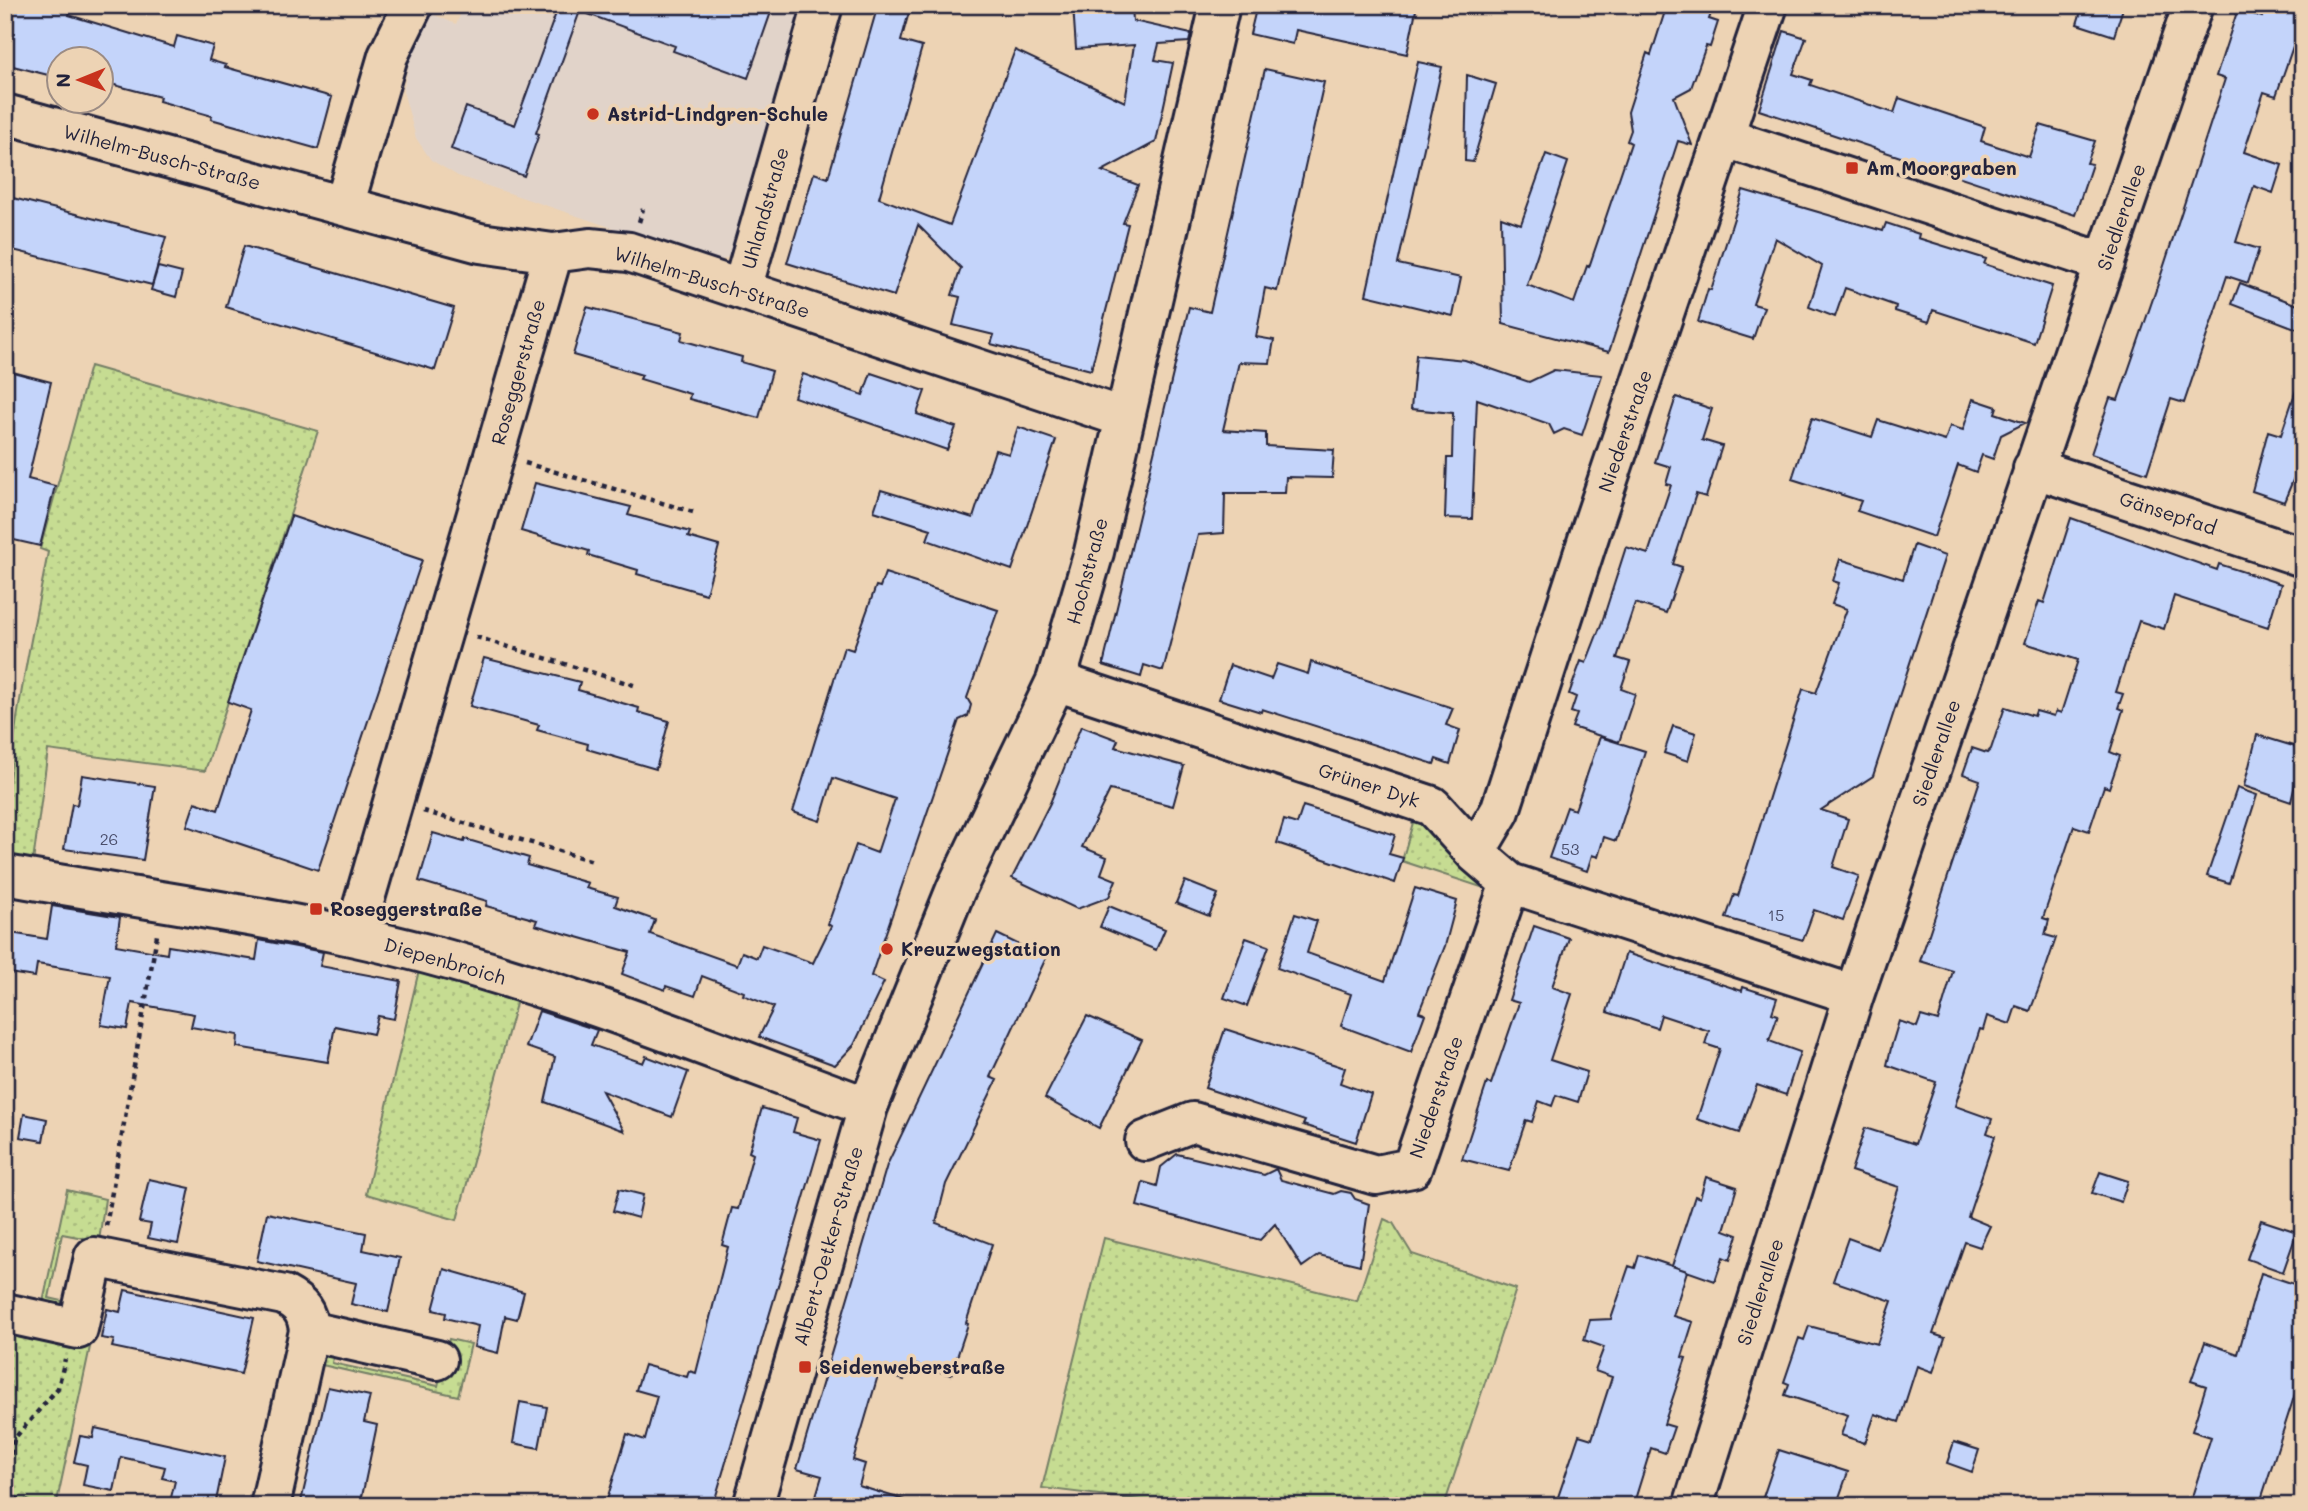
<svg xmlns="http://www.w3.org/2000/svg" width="2308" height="1511" font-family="Mali,sans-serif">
<defs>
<pattern id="grass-dots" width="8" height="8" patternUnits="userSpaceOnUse" patternTransform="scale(1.75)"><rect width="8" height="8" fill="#c6dc92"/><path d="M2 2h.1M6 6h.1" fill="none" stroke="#aabc7f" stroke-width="1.8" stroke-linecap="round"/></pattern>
</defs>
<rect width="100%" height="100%" fill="#edd3b4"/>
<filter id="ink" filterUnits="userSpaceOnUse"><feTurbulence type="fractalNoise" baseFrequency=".0143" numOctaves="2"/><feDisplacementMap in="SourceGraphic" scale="14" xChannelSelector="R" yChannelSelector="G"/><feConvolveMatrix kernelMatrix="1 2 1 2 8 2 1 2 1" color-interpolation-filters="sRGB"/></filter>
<g filter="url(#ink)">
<path fill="#e1d3c9" d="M465,5H808L739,251L717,263L458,176L431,160L416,138L403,91L409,62L432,14L456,24Z"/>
<path fill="url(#grass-dots)" stroke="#747f66" stroke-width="2" d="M90,366L318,431L205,771L48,750L33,862L5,857C5,754 29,653 48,552L40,549Z
M1414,819L1442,840L1484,888L1402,861Z
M419,970L517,1000L457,1220L366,1194Z
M67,1190L105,1199L99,1241L62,1234L49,1298L71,1303L60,1311L42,1307Z
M1384,1219L1393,1223L1412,1254L1516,1289L1444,1506H1189L1042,1488L1104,1238L1357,1301Z
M11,1330L90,1347L56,1506H5V1359Z
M449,1339L471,1344L458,1396L318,1364L326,1353L334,1351L332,1363L438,1386Z"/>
<path fill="#c4d4fa" stroke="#22223b" stroke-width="2" d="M5,5H72L69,15L174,47L177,36L213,46L209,60L226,65L225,67L332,97L318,149L211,119L212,116L159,101L160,97L107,83L102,79V60H60V67L55,66L52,76L5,64Z
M559,5H752L771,12L748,78L673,51L675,46L580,11L536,133L539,134L524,176L451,149L466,107L515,125Z
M878,5H911L901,41L922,47L879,198L950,225L1015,50L1125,102L1134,45L1076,49L1073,5H1132L1133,21L1191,34L1189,42L1159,44L1155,60L1173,63L1156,142L1102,171L1138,185L1123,223L1128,224L1091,370L991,344L994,335L953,325L960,297L952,295L961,268L918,225L894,296L787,263L814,173L828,178Z
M1257,5H1417L1407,54L1296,30L1293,44L1250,34Z
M1667,5H1714L1709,19L1718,22L1710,47L1706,46L1691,88L1674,97L1692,145L1678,141L1609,352L1503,324L1501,217L1521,224L1546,154L1568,162L1527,285L1574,303L1587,266L1589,267L1631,143L1627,141L1631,130L1628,112L1647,53L1651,55Z
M2083,5H2124L2114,36L2077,24Z
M2266,5H2283L2303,12V17L2276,96L2264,92L2244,152L2282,165L2273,193L2254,186L2236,242L2259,249L2248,283L2227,276L2184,403L2171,399L2147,473L2091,454L2110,398L2118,400L2158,284L2225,79L2216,76L2238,9L2262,17Z
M1784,31L1806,38L1793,74L1812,80L1810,85L1894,113L1899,98L1985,127L1981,141L2029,157L2040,125L2095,141L2087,163L2092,164L2075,215L1759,110Z
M1418,62L1442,67L1398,264L1461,278L1453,316L1366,295Z
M1265,69L1324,82L1277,291L1265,288L1256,337L1274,340L1270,363L1239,362L1223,430L1266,433V446L1334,450L1332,478L1286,477L1285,493H1225L1224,533L1198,535L1163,671L1144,665L1141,677L1103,665L1189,307L1210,312Z
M1467,75L1496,84L1473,162L1465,161Z
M1743,190L1883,231L1886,223L1919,234L1918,238L1986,259L1984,264L2052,286L2034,343L1933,310L1929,322L1895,311L1896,306L1845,288L1835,317L1809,307L1822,266L1775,238L1753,304L1764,307L1753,339L1698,322L1708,289L1711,290Z
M5,196L166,237L152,285L5,248Z
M244,246L454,308L435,370L226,307Z
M158,267L182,273L176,297L151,290Z
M2240,283L2303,307V331L2232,304Z
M587,307L683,332L681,340L742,357L741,362L772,371L759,418L689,399L690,394L640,379L642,375L573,355Z
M1416,355L1465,360L1529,382L1554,370L1602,375L1582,435L1564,429L1554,434L1549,424L1477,399L1472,519L1445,518L1447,458H1452L1453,413L1411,409Z
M5,370L51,382L28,479L55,486L40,546L5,538V431L13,400L5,398Z
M871,373L925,391L917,414L956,427L947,450L794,397L803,374L863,395Z
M2298,384H2303V456L2284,502L2252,491L2268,431L2281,435Z
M1676,397L1712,409L1702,440L1722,446L1706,497L1696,494L1673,564L1682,567L1666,613L1635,603L1617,658L1630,662L1621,689L1635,694L1619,742L1572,727L1577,714L1571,712L1576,697L1569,694L1581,661L1586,663L1602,622L1626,547L1648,554L1671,485L1666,484L1671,467L1655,462Z
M1973,399L1997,407L1995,413L2025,423L2001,435L1993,459L1982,455L1976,472L1958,465L1934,537L1857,511L1861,501L1792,479L1812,418L1872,437L1878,420L1945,441L1950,426L1963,430Z
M1018,427L1056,440L1012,570L927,540L931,529L874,511L881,490L973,518L995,450L1009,454Z
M535,483L631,507L628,515L690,532L688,537L719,546L706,594L637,574L638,570L588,555L589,551L521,531Z
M291,516L422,560L318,870L187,826L195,802L218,810L251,710L228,702Z
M2071,518L2217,570L2219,564L2281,584L2268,627L2174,596L2164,629L2139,621L2116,692L2123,694L2118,708L2123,710L2110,752L2120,756L2109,788L2104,786L2089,831L2074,826L2043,918L2049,920L2045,935L2056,938L2039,988L2030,1011L2016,1006L2010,1024L1987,1016L1983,1030L1980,1029L1955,1106L1992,1119L1987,1133L1995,1136L1968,1217L1990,1226L1980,1247L1965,1242L1933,1334L1945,1338L1933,1372L1917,1366L1899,1422L1875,1414L1865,1443L1841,1435L1848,1415L1785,1395L1789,1384L1784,1382L1799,1338L1804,1340L1809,1326L1877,1344L1892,1301L1833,1281L1848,1238L1878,1249L1899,1187L1851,1171L1865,1128L1915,1144L1936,1082L1887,1065L1892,1044L1899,1021L1917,1027L1921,1016L1938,1021L1953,971L1920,961L1980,780L1963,774L1972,748L1987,753L1991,749L2005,707L2034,716L2036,711L2054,716L2056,711L2061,713L2078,660L2025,643L2039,601L2044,603Z
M1914,545L1945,556L1873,776L1821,810L1848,819L1833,867L1859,876L1843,920L1814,910L1803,940L1726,918L1734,895L1738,896L1803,689L1816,693L1847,609L1832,604L1839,583L1833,581L1840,559L1903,579Z
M885,573L998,610L967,698L971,705L968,716L959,720L871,976L884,982L854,1045L835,1065L759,1037L774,1007L743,995L744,992L702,976L695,996L666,986L665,990L622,974L630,952L535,925L537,920L486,906L487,901L419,881L433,833L464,842L465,839L529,858L527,865L588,883L586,888L618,897L615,906L655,920L650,934L737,965L742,952L757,958L762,945L813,963L831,926L828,924L856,845L877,853L895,799L833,778L820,821L793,812L844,647L853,650L876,586L880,587Z
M484,658L580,682L578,690L639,708L638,712L669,721L656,769L587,749L588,744L537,730L539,725L470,706Z
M1311,662L1453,708L1446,725L1460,730L1450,764L1436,759L1434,764L1262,709L1261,712L1219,699L1230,665L1271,679L1277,664L1308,674Z
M1081,726L1118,740L1115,747L1184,766L1173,806L1110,790L1082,847L1107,857L1101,874L1116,880L1109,897L1077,909L1012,878L1050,803Z
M1673,726L1696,733L1688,761L1664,753Z
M2257,735L2303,749L2291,802L2244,786Z
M1600,737L1645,751L1616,841L1604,837L1598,857L1592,855L1587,871L1549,858L1567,807L1575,810Z
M82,775L155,786L143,860L64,849L72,804L77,805Z
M2237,788L2257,795L2229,883L2207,876Z
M1303,806L1395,835L1389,854L1403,858L1395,883L1277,843L1284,820L1297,824Z
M1185,881L1218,894L1209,916L1176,903Z
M1415,888L1457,901L1445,946L1419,1012L1425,1014L1411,1052L1341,1026L1351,994L1277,968L1295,914L1317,921L1307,953L1385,981Z
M52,906L120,917L116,945L167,954L168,946L256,960L259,940L323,952L320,966L401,981L394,1019L378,1016L373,1034L335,1026L328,1062L237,1047L238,1035L191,1027L194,1014L132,1003L127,1029L101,1025L110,976L37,964L35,977L8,973L10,959L5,958V932L47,939Z
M1109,906L1165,929L1156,950L1100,927Z
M1534,926L1569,938L1552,987L1572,994L1550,1060L1587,1072L1578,1102L1556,1095L1552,1106L1539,1101L1532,1122L1526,1120L1509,1171L1462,1159L1487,1083L1491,1084L1519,1003L1509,1000Z
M997,934L1046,958L990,1077L997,1080L946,1184L936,1223L992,1244L966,1323L968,1324L951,1375L909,1363L904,1380L879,1372L853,1460L865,1464L859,1486L904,1500L903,1506H813L822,1476L797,1469L887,1165Z
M1246,938L1269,946L1247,1006L1224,998Z
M1626,953L1742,991L1743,987L1777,998L1772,1013L1778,1015L1769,1041L1800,1052L1786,1095L1757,1085L1739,1133L1697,1119L1720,1049L1705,1044L1709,1031L1661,1015L1657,1028L1607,1012Z
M539,1011L597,1030L591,1045L643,1063L646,1056L688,1072L672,1117L602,1091L624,1131L545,1102L555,1057L526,1047Z
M1087,1016L1142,1040L1099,1128L1045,1098Z
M1225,1029L1345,1068L1340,1083L1371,1094L1356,1142L1303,1125L1305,1121L1205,1088Z
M762,1108L797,1118L793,1132L821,1140L713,1506H605L627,1434L645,1440L657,1396L636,1390L644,1365L687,1377L689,1371L696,1373L728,1247L722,1245L732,1208L738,1209L753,1154L749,1152Z
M24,1114L47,1119L43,1141L20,1137Z
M1177,1154L1264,1175L1276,1169L1281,1180L1334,1194L1341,1191L1351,1193L1355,1199L1369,1204L1360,1265L1319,1255L1302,1267L1275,1224L1260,1240L1137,1206L1143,1182L1157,1186L1161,1167Z
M2100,1172L2128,1181L2121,1202L2092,1193Z
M1706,1177L1737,1187L1724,1230L1738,1235L1730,1260L1723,1257L1715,1281L1672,1266L1695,1196L1700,1198Z
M149,1179L190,1188L178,1244L148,1238L151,1224L139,1222Z
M619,1189L643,1195L638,1218L613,1211Z
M267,1213L366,1233L363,1250L400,1258L388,1312L351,1304L356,1283L257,1261Z
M2261,1220L2297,1232L2283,1272L2247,1259Z
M1639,1255L1687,1271L1673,1316L1693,1322L1682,1357L1686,1358L1664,1424L1674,1427L1665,1453L1651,1448L1633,1506H1555L1579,1435L1592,1439L1612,1377L1595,1371L1604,1347L1584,1340L1590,1320L1611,1319L1629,1266L1635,1268Z
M444,1269L524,1292L517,1319L505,1316L498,1353L474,1347L478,1326L445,1318L446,1313L433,1310Z
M2261,1273L2303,1287V1369L2259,1506H2189L2211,1437L2192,1431L2206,1386L2191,1381L2205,1342L2238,1354Z
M125,1290L254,1318L241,1374L112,1347L114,1340L101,1338L107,1309L120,1312Z
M328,1387L370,1396L364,1422L377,1425L360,1506H300Z
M520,1402L547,1407L539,1448L513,1443Z
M95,1428L225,1457L215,1506H169L175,1481L162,1478L165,1467L121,1457L114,1491L83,1485L87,1465L74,1462L80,1436L93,1438Z
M1954,1442L1979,1450L1972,1472L1947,1463Z
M1779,1450L1848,1472L1836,1506H1760Z"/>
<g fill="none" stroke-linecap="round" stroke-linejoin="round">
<g stroke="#22223b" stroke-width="44">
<path id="minor" d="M5,114L480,243L553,253L590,248L629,252L1125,418
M1726,138L2105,263
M344,206L388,56L413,5
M742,289L823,5
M2033,468L2303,557
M1056,681L1432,806L1475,853L1510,883L1854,995
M1475,853L1500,811L1591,530L1768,5
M5,875C146,900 289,918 427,954C577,994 723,1054 868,1107
M354,936L553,253
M1145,1141L1193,1122L1376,1175L1412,1168L1510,883
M5,1313L78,1329L94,1257L284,1295C301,1304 307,1312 309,1331
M270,1506L309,1331L437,1360
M753,1506L868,1107L956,889L1056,681L1094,552L1220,5
M1693,1506L1854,995L2193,5"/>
</g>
<path stroke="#22223b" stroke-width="4.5" stroke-dasharray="5 5" stroke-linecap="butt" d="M639,222L643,209
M525,463L693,512
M476,637L637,686
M423,811L593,861
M106,1226L157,935
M5,1484L14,1439L58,1388L65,1359
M5,1496L44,1506"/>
<use href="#minor" stroke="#edd3b4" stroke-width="38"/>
</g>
</g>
<g fill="#c8321e" stroke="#edd3b4" stroke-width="2.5">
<circle cx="593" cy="114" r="7"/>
<rect x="1845" y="161" width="14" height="14" rx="3.5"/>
<rect x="309" y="902" width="14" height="14" rx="3.5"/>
<circle cx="887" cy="949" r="7"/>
<rect x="798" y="1360" width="14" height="14" rx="3.5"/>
</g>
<g text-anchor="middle" stroke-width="7" stroke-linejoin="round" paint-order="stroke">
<g font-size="16" fill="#4a4e6b">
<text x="109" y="845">26</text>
<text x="1570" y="855">53</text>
<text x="1776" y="921">15</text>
</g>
<g font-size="19" font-weight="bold" fill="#22223b" stroke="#edd3b4" text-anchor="start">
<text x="607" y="121">Astrid-Lindgren-Schule</text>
<text x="1866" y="175">Am Moorgraben</text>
<text x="330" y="916">Roseggerstraße</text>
<text x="901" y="956">Kreuzwegstation</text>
<text x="819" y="1374">Seidenweberstraße</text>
</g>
<g font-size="19" fill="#22223b" stroke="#edd3b4">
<text transform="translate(162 157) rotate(15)" y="7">Wilhelm-Busch-Straße</text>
<text transform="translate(765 208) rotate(-74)" y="7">Uhlandstraße</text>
<text transform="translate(2121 217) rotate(-71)" y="7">Siedlerallee</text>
<text transform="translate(712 282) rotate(17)" y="7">Wilhelm-Busch-Straße</text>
<text transform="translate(518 372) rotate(-74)" y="7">Roseggerstraße</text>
<text transform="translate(1625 431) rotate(-71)" y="7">Niederstraße</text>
<text transform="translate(2168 513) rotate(18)" y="7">Gänsepfad</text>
<text transform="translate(1087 571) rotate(-75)" y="7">Hochstraße</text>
<text transform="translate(1936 753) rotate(-71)" y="7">Siedlerallee</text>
<text transform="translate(1369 785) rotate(18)" y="7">Grüner Dyk</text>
<text transform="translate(445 961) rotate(16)" y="7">Diepenbroich</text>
<text transform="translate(1436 1097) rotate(-71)" y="7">Niederstraße</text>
<text transform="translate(828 1246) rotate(-74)" y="7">Albert-Oetker-Straße</text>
<text transform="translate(1760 1292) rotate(-72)" y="7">Siedlerallee</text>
</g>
</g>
<rect width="2308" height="1511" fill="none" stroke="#edd3b4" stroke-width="28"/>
<rect x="14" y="14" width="2280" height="1483" fill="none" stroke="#22223b" stroke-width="2.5" filter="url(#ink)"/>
<g transform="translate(80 80) rotate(269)"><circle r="33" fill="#edd3b4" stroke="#9c8c84" stroke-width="2"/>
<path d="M0-5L12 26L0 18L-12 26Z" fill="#c8321e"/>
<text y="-10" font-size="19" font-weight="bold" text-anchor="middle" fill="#22223b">N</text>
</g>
</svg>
